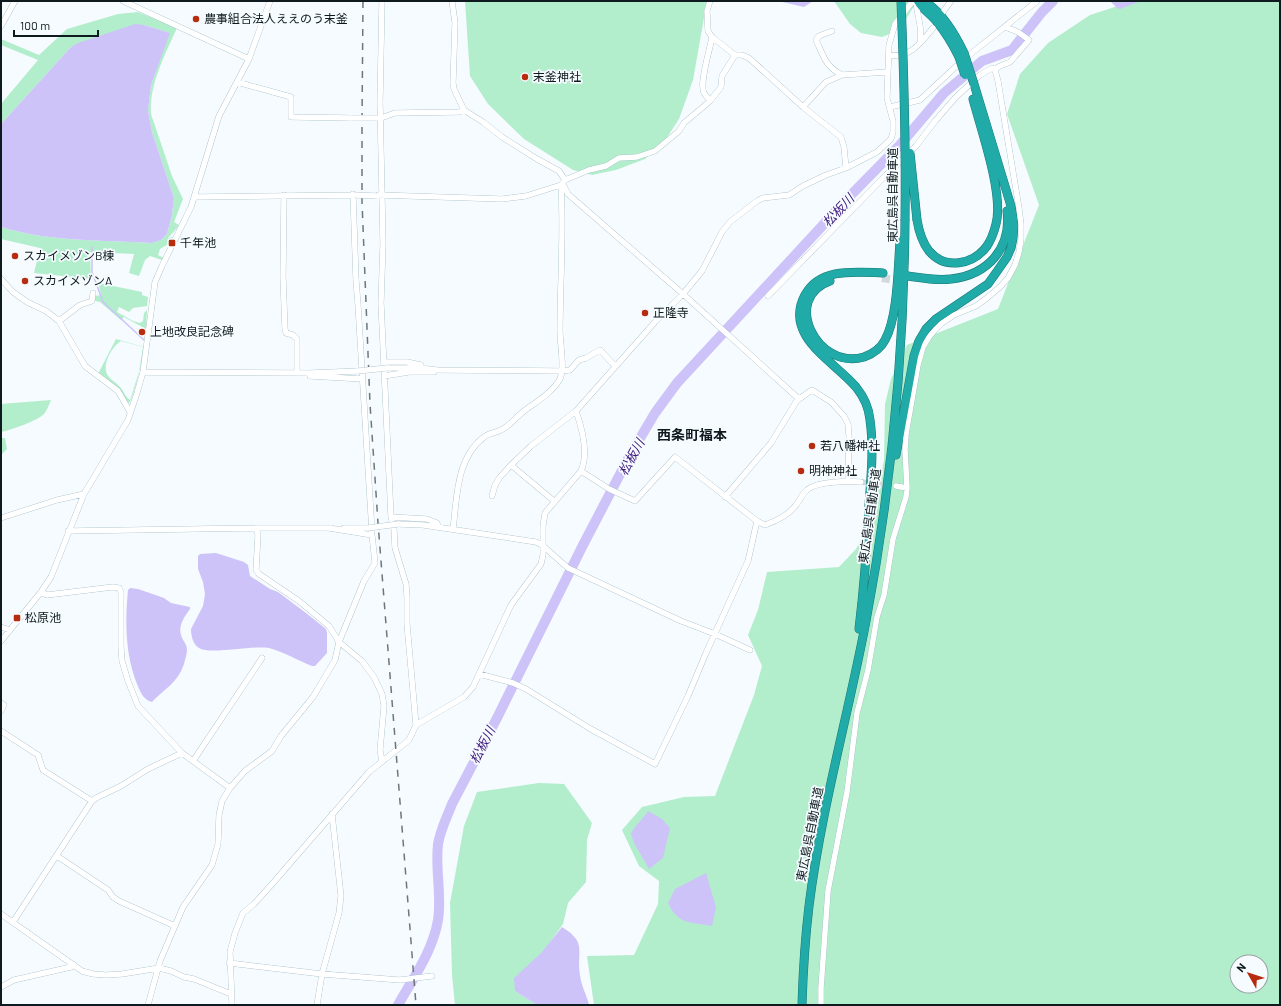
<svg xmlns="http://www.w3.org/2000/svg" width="1281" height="1006" font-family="Barlow,'Noto Sans JP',sans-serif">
<rect width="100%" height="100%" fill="#f5fbfe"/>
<path fill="#b2eecc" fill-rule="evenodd" d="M465,1H707L693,80L679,119L666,139L645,159L616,170L592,175L573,170L524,139L488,104L470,76Z
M834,1H917L905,21L892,33L882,37L861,33L850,24Z
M1133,1H1280V1005H594L587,956L634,955L658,904L659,881L639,866L622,830L642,807L684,797L715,796L754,695L762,666L748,635L758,610L767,572L839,567L856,549L868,526L877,495L884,460L885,404L891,379L907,345L998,309L1039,205L1007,114L1020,74L1048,43L1090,15ZM1237,962H1261V986H1237Z
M138,12L177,28C165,55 149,84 151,114L172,176L183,199L174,222L179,225L177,228L168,238L174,237L170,243L160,249L158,255L164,258L162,260L150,256L145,260L139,276L129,273L134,254L90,252L91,279L34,273L40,248L1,239V227C49,242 102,240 152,243L161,240L167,234L172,215L174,198L152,132L148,110L151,85L169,33L144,25L71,47L1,124V104L38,60L1,45V39L39,55L67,29L118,14Z
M99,283L142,292V295L148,297L147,306L133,308L129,312L119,307L117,312L133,321L140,323L143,321L144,313L147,310L146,329L124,317L121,320L100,302L95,301V296L101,295L99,286Z
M116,339L144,347C141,366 137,385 130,402L128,403L116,386L98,374ZM121,341L143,347L139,372L130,400C125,397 124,391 120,387C116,382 110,380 107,374C102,364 112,346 121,341Z
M51,400C49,404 47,411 44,414C37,421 11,430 1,432V404Z
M1,438H5L7,449L1,455Z
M539,783L564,784L592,823L587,840L586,882L568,903L563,924L515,991L537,1005H455L452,975L450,903L464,826L477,792Z"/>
<path fill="#cdc3f9" d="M778,1H813L804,7Z
M1110,1H1141L1120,9L1117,8Z
M135,24L144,25L170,33L151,85L148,110L152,132L174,198L172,215L167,234L161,240L152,243C102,240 49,242 1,227V124L71,47L78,43Z
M216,553L244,562L248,565L250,576L270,589L278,592L306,613L326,629L327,633V653L315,666H312C299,661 282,651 269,648C253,645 210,655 199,648C193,645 191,635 191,629L203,606L205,594L203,582L198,569V556L200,554Z
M130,588L138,589L164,598L171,603L190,607V609C185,616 178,625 181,635C182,640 187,644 187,649C187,654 185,660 184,664C177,684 165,688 152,702C143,700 140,691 137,684C125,654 125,621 128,590Z
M648,811L662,819L670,828L663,858L649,869L634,843L631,834C636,823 642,821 648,811Z
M706,873L716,907L712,926C691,922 678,925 668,903L675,889Z
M562,927C588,943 576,951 580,975C581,986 587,995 589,1005H537L515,991L514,978L541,953Z"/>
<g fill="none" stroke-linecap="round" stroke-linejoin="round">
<path stroke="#cdc3f9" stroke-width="1.5" d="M92,247V272L103,302L144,340"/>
<path stroke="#cdc3f9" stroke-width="10" d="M398,1005C413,978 433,951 438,920C442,895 435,870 438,844C440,831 447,817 452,804L497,718L583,545L629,457L655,413L677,383L848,198L899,146L944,93L982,61L1012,50L1042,12L1053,1"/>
<path stroke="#d2d9dc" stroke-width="5.5" stroke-dasharray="5.5 3" stroke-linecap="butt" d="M861,482L896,486"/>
<path stroke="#d2d9dc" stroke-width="8" stroke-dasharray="8 4" stroke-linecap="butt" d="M882,278L908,282"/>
<g stroke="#93b0bd" stroke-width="6">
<path id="minor" d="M123,1L249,59
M382,1L380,102L383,244L381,303L391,517L394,529L395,548L406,584L407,597V624L416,725
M452,1L455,23L453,83L454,89L464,110L483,122L502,137L537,159L559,171L565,180
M710,1L707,11L708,31L712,37L735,55H742L749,58L803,107L841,137L844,147L846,168
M916,1C917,17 923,26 920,43
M943,12L951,1
M1,26L15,1
M832,31L819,36L816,40C824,57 825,66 842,75
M889,56C912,56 919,45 933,28
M237,82L291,97V117L351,118
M710,101C708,98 706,96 704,93C699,83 710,50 712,37
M803,107L826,82L842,75L887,72
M890,107L920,100L963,60L1037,1
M378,118H381L395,113L459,112L464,110
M561,185L564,186L568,194L683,294L799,399
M353,194L356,280L358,305L372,532
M284,195L283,277L285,329L286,333L293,335L297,339V372
M378,195L502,199L526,196L561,185L565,180L589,170L606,166L619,158L637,157L655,151L679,131L684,123L710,101L721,87L722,76L735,55
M195,197L354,195
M1,279L13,292L27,302L46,311L59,321L85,366L118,391L130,412
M768,296L886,175L916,146L936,120L956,97L980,75L992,68L995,70L998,67L1010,62L1029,40L1018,32L1005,27
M59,321L80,305L92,301L93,293
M384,362H407L421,365
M387,368H420L437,370L562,371L570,370L579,360L586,358L600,350L615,366
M143,372L310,373L358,371
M310,376L362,379
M384,376L409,372H434
M511,465L554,501
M896,486L907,488
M492,496L495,485L500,477L511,465L531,446L576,411
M725,497L771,443L796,402L799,399L812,390L831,402L844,416L848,424L849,436L848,481
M391,517L427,519L437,523L438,527
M1,518L57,500L84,494
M757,521L765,525C776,521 789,515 796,505C800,500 802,494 807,490C817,481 848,481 861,482
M398,524L423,525L536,542L542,545L568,568L681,621L715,634L750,650
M256,528L258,535L256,570L259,574L299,601L329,626L339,642L362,661L374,677L382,694L384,706L380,750L382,761
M344,528H368
M453,529C457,498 456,458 484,437C489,433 495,433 501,430C510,426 516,417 524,411C536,402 552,393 560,379C565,368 560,344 560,331C560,283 564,233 561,185
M68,531L256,528H332
M41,592L47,595L113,587L119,588L121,592V647L122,661L128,681L138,706L182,753L230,788
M1,627L10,630
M1,641L41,592L51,577L84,494L128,420L137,393L143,372L155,282L162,266L191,207L219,116L249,59L270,1
M479,674L513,683L526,689L589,728L655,764L688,696L706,653L748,561L757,521L675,457L635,501L609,489L581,471
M1,703L4,705L1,711
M1,731L38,755L43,770L92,801
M193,761L262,658
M57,856L108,890L113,897L119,901L175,926
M1,914L82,971L93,974L106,975L122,974L159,968L171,971L184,977L194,979L231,994
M13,922L92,801L96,798L121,786L148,769L182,753
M229,963L322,974L400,980L432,976
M1,987L14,980L71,967L74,965
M148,1005L160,961L183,907L212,865L218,844L219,815L222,801L230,788L245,771L272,751L281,736L313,697L335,660L339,642L364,581L375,563L372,535L329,528
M232,1005L230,952L235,933L243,913L254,904L273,883L369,772L409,740L416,725L464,697L473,687L511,605L541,564L543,555V526L545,513L581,471C589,453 582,428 576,411L655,322L683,294L702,271L722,232L730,222L757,201L763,198L789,195L803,186L826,175L846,168L877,152L891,139L893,132V121L887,98L889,45L895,24L913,1
M317,1005L322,974L339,913L341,896L332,814
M821,1005V988L828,891L847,792L857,713L868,670L877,617L884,595L893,539L906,497L907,488L905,450L906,434L918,365L923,347L929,337L935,330L942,323L954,315L976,306L987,298L1001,286L1008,278L1015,265L1019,252L1021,239V224L1019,208L998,81L995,70"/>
</g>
<g stroke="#1a7878" stroke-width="9">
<path id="highway" d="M918,1C923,10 931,14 937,22C946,33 953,45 959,57
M924,1C942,12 955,34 964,53
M917,220C919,232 922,242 929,251C945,270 973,265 987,246C991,240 994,232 996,224C1004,194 981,130 973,99
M908,276C922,278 936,281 951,279C987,275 1012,249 1007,211
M830,281C781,298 817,371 864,357C872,354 881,348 885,340C898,317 898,267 900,241
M896,455L914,356L919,341L926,329L936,319L988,284L998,270L1007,257L1011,248L1013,238L1014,225L1011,206L974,84
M859,629C864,588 867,547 869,505C871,477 874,448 870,420C869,408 864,397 856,387C834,361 783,336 805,295C820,267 856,272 883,273
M802,1005C803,972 805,939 809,906C821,810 848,716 866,621C891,489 904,355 905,221"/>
</g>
<use href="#minor" stroke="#fff" stroke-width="5.5"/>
<use href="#highway" stroke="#20aaa8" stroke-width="8"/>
<path stroke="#6d777a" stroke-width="1.5" stroke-dasharray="7 7" stroke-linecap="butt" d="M363,1L362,123V201L370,404L378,523L416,1005"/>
<g stroke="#93b0bd" stroke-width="6" stroke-linecap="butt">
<path id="minor-bridge" d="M351,118H378
M354,195L377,196
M358,371L387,368
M368,528L398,524"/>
</g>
<g stroke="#1a7878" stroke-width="9" stroke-linecap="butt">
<path id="highway-bridge" d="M901,1C904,74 906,147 905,221
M964,53L974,84
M959,57L965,75
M910,153L917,220"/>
</g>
<use href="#minor-bridge" stroke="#fff" stroke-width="5.5"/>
<use href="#highway-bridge" stroke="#20aaa8" stroke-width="8"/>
</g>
<g fill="#b72b0f" stroke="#f5fbfe" stroke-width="1.5">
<circle cx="196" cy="19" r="4"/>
<circle cx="525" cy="77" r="4"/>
<rect x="168" y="239" width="8" height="8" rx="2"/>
<circle cx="15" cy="256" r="4"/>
<circle cx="25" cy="281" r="4"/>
<circle cx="645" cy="313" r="4"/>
<circle cx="142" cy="332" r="4"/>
<circle cx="812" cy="446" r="4"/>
<circle cx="801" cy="471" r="4"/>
<rect x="13" y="614" width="8" height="8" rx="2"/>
</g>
<g text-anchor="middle" stroke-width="3.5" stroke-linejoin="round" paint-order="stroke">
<g font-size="12" fill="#0e1a1e" stroke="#f5fbfe" text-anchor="start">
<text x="204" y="23">農事組合法人ええのう末釜</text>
<text x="533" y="81">末釜神社</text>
<text x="180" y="247">千年池</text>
<text x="23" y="260">スカイメゾンB棟</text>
<text x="33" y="285">スカイメゾンA</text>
<text x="653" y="317">正隆寺</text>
<text x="150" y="336">上地改良記念碑</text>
<text x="820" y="450">若八幡神社</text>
<text x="809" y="475">明神神社</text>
<text x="25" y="622">松原池</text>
</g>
<g font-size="12" fill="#0e1a1e" stroke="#f5fbfe">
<text transform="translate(893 195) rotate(-90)" y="4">東広島呉自動車道</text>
<text transform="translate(870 516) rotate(-82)" y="4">東広島呉自動車道</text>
<text transform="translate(810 834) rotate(-79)" y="4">東広島呉自動車道</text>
</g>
<g font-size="13" font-style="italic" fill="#3d177c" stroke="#f5fbfe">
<text transform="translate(838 210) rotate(-47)" y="5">松板川</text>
<text transform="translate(631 457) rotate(-61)" y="5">松板川</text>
<text transform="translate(482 745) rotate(-63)" y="5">松板川</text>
</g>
<g font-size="14" font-weight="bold" fill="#0e1a1e" stroke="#f5fbfe">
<text x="692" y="440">西条町福本</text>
</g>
</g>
<rect width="1281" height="1006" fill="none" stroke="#0e1a1e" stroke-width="4"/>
<g transform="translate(1249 974) rotate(309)"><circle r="19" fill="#f5fbfe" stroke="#99a1a4"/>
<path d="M0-3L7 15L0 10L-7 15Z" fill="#b72b0f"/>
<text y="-6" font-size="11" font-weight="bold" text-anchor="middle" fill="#0e1a1e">N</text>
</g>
<path d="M14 30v6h84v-6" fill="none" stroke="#0e1a1e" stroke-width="2"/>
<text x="20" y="30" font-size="12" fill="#0e1a1e" stroke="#f5fbfe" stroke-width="3" paint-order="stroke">100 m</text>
</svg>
